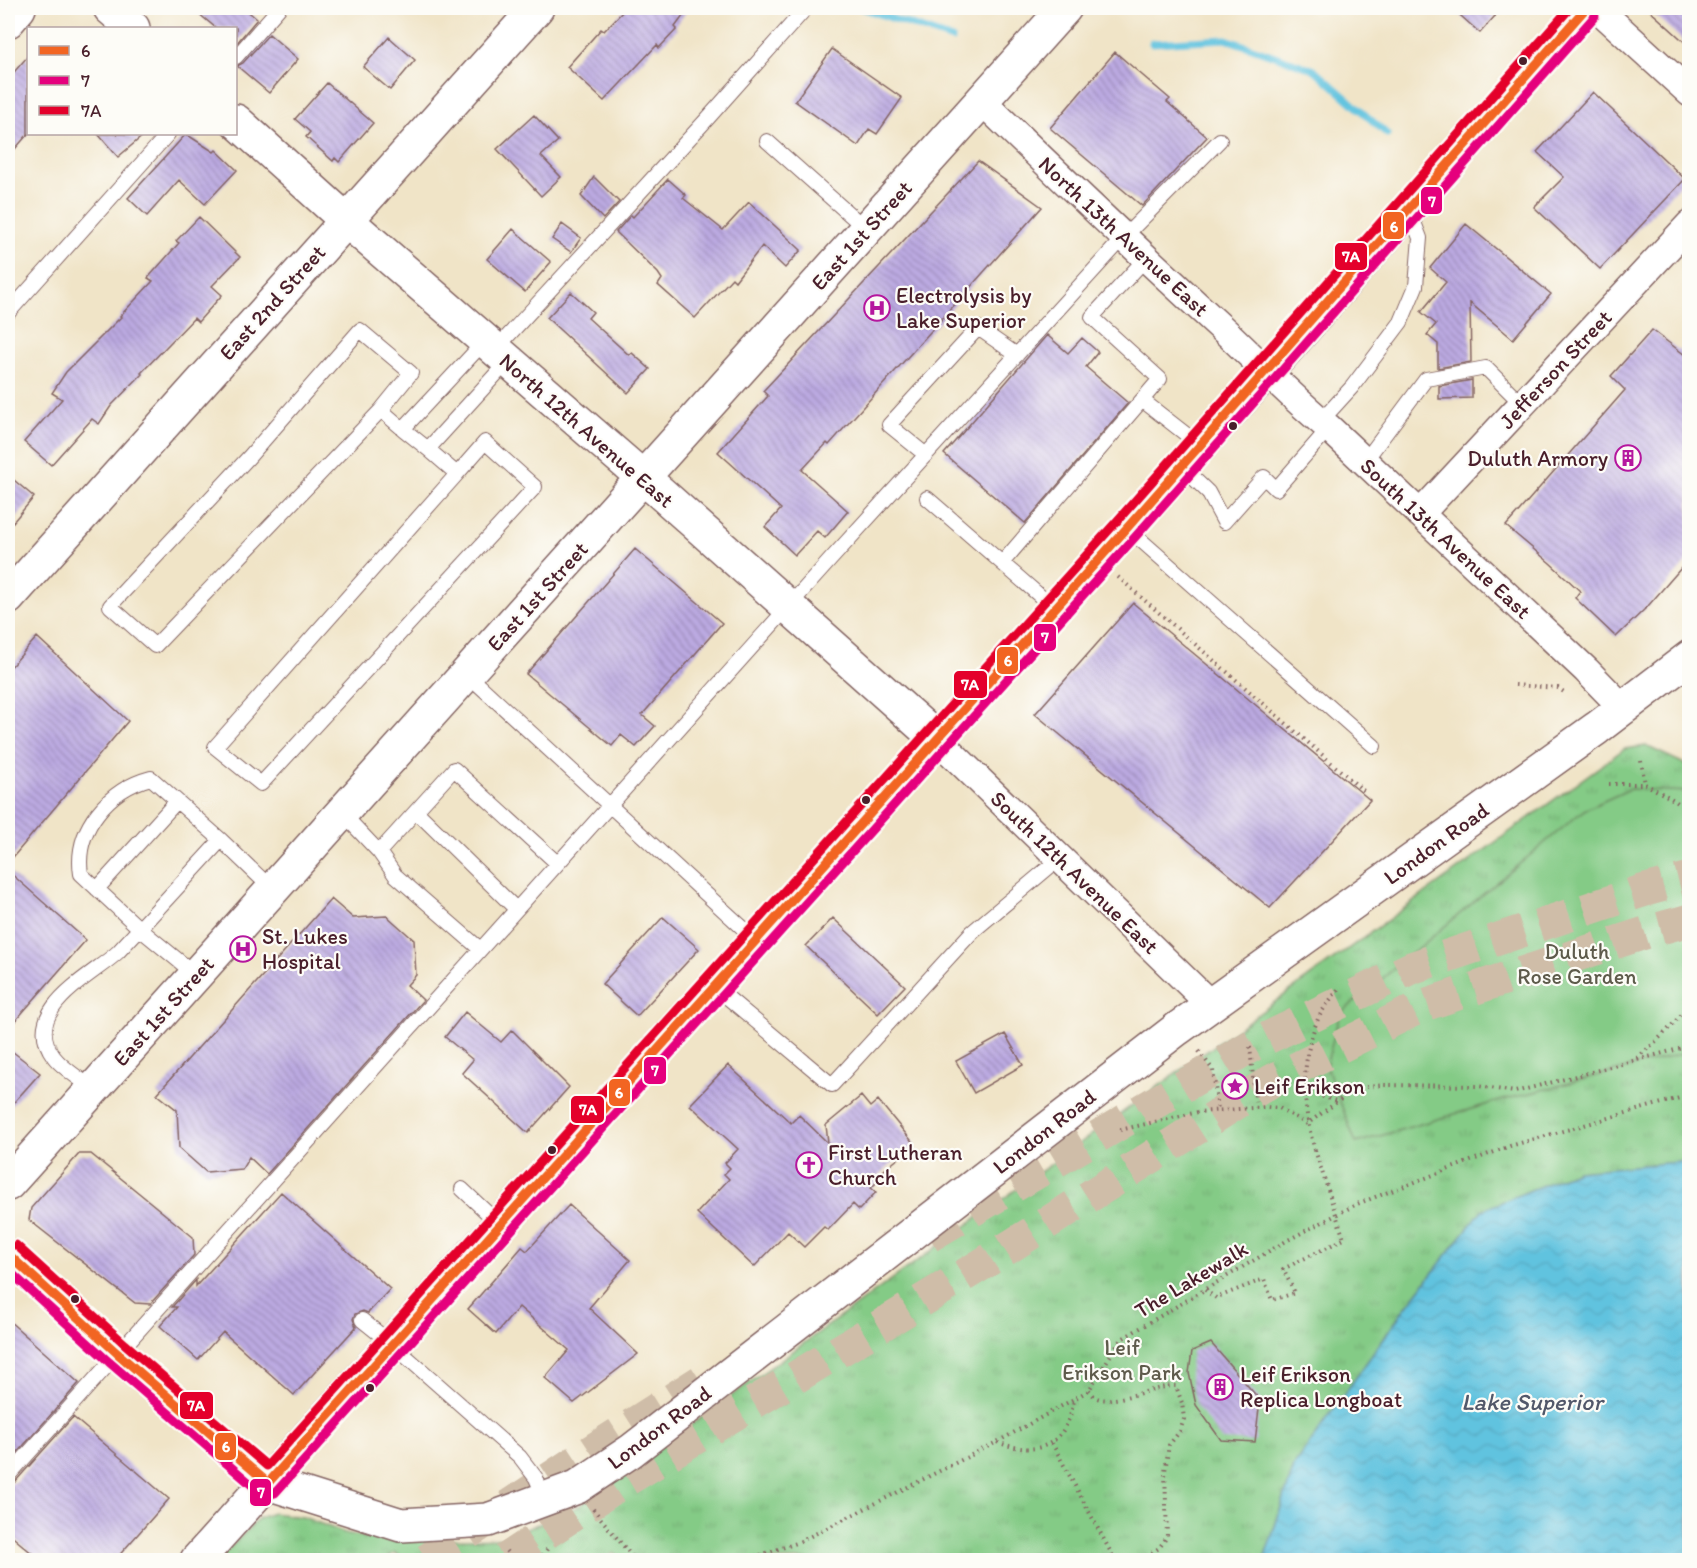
<svg xmlns="http://www.w3.org/2000/svg" width="1697" height="1568" font-family="Itim,sans-serif">
<defs>
<pattern id="park-tufts" width="24" height="20" patternUnits="userSpaceOnUse" patternTransform="scale(1.5)"><rect width="24" height="20" fill="#84cb86"/><path d="M3 7l-1-3M5 7V3M7 7l1-3M15 17l-1-3M17 17v-4M19 17l1-3" fill="none" stroke="#74ae74"/></pattern>
<pattern id="water-waves" width="16" height="10" patternUnits="userSpaceOnUse" patternTransform="scale(1.5)"><rect width="16" height="10" fill="#61c3df"/><path d="M0 5q4-4 8 0t8 0" fill="none" stroke="#56a7c0"/></pattern>
<pattern id="building-back-hatch" width="6" height="6" patternUnits="userSpaceOnUse" patternTransform="scale(1.5)"><rect width="6" height="6" fill="#bcaae2"/><path d="M-1 5l2 2M0 0l6 6M5-1l2 2" fill="none" stroke="#9b8ab7"/></pattern>
</defs>
<rect width="100%" height="100%" fill="#fdfcf7"/>
<filter id="ink" filterUnits="userSpaceOnUse"><feTurbulence type="fractalNoise" baseFrequency=".0167" numOctaves="2"/><feDisplacementMap in="SourceGraphic" scale="12" xChannelSelector="R" yChannelSelector="G"/><feConvolveMatrix kernelMatrix="1 2 1 2 8 2 1 2 1" color-interpolation-filters="sRGB"/></filter>
<filter id="wash" filterUnits="userSpaceOnUse"><feTurbulence type="fractalNoise" baseFrequency=".008" numOctaves="4" result="noise"/><feDisplacementMap in="SourceGraphic" scale="24" xChannelSelector="R" yChannelSelector="G"/><feGaussianBlur stdDeviation="1.35" result="paint"/><feColorMatrix in="noise" values="0 0 0 0 0 0 0 0 0 0 0 0 0 0 0 0 0 1.4 0 .05"/><feComposite in="paint" operator="in"/></filter>
<g filter="url(#wash)">
<rect width="100%" height="100%" fill="#f0e4c7"/>
<path fill="url(#park-tufts)" stroke="#677558" stroke-width="1.5" d="M1646,746L1689,766V1161L1578,1171L1482,1210L1405,1308L1295,1464L1264,1560H620L614,1552L603,1560H406L395,1553L384,1560H218L259,1518L273,1513L303,1517L345,1533L386,1541L506,1538L579,1506L1624,749Z"/>
<path fill="#84cb86" stroke="#677558" stroke-width="1.5" d="M1630,789L1689,792V1052L1492,1103L1356,1143L1326,1066L1340,1014L1584,810Z"/>
<path fill="url(#water-waves)" stroke="#567185" stroke-width="1.5" d="M1689,1161V1560H1264L1295,1464L1405,1308L1482,1210L1578,1171Z"/>
<g fill="none" stroke-linecap="round" stroke-linejoin="round">
<path stroke="#61c3df" stroke-width="7" d="M862,8L952,39
M1152,43L1226,39L1315,70L1387,134"/>
</g>
<g id="blocks">
<path fill="url(#building-back-hatch)" d="M192,8H244L257,19L236,44V28H216Z
M626,8H689L675,27L677,29L659,48L657,45L604,101L567,67L601,29L604,31Z
M1452,8H1502L1480,33Z
M1647,8H1689V46Z
M269,34L298,59L269,93L237,66L243,63Z
M389,37L415,60L390,90L363,67Z
M832,49L902,98L877,134L869,129L858,146L795,101Z
M1115,52L1170,99L1167,102L1207,137L1142,206L1050,128Z
M28,56V134L8,157V79Z
M327,83L373,123L339,162L335,158L333,161L306,137L310,132L295,119Z
M1593,92L1685,179L1600,269L1534,207L1564,177L1537,152Z
M534,115L558,141L541,156L561,177L541,196L497,149Z
M98,134H145L118,157Z
M186,134L214,152L216,150L237,170L205,204L179,180L147,216L128,198Z
M978,161L1042,207L829,445L827,443L802,470L848,511L825,538L817,531L795,555L765,527L781,509L718,452L768,396L763,391Z
M594,177L619,202L603,219L581,196Z
M668,179L686,195L683,198L723,230L749,202L801,250L785,268L762,246L735,281L732,278L695,318L658,285L662,279L658,273L616,232L631,215L633,217Z
M199,217L240,257L212,286L222,295L198,322L194,318L141,373L142,374L111,406L99,424L92,419L51,465L24,442L62,399L52,393L66,372L121,317L120,316L153,281L148,278L179,243L176,241Z
M562,224L581,238L571,252L552,239Z
M1466,224L1551,294L1513,339L1470,303L1471,362L1438,368V344L1427,335L1436,324L1421,312L1446,282L1430,268Z
M513,229L551,262L525,292L487,259Z
M571,292L593,312L588,318L629,355L632,353L650,369L628,393L547,318Z
M1652,330L1689,358V559L1648,606L1616,637L1575,598L1580,591L1550,563L1506,526L1625,390L1611,376Z
M1047,335L1068,353L1082,338L1098,352L1086,367L1128,403L1025,523L944,454Z
M1472,380V398L1439,399V386Z
M8,475L34,497L8,528Z
M635,549L722,623L642,715L655,726L636,747L621,735L612,746L526,674Z
M1133,603L1370,800L1270,908L1035,714Z
M37,637L128,721L8,863V670Z
M8,871L86,940L8,1029Z
M331,899L353,918L387,916L414,940L416,975L407,985L423,1000L267,1174L249,1157L242,1169L206,1172L179,1148L177,1110L157,1094Z
M663,917L699,949L637,1016L602,984Z
M833,918L905,986L878,1014L806,946Z
M465,1012L501,1042L512,1030L569,1087L528,1133L462,1073L473,1060L445,1037Z
M1005,1034L1023,1065L974,1093L956,1061Z
M8,1048L40,1073L8,1109Z
M728,1065L791,1123L799,1115L828,1143L826,1125L861,1096L870,1107L878,1100L915,1145L878,1175L879,1180L871,1188L876,1192L859,1210L853,1204L828,1230L824,1227L804,1247L788,1232L754,1267L697,1213L729,1179L724,1174L730,1168L725,1163L738,1149L690,1105Z
M79,1154H91L193,1237L194,1255L150,1304L135,1303L29,1220L31,1208Z
M281,1192L390,1289L368,1313L363,1311L355,1314L353,1319L356,1327L294,1395L223,1332L198,1360L160,1326L177,1307H172L196,1280V1286Z
M569,1205L630,1260L589,1308L638,1354L574,1403L545,1378L569,1350L519,1307L496,1334L468,1309L522,1247L527,1251Z
M8,1320L79,1383L8,1463Z
M1211,1343L1260,1400L1255,1442L1221,1440L1196,1405L1189,1373L1192,1351Z
M73,1417L169,1499L115,1560H40L8,1533V1485L15,1482Z"/>
</g>
</g>
<g filter="url(#ink)">
<use href="#blocks" fill-opacity="0" stroke="#846462" stroke-width="1.5"/>
<g fill="none" stroke-linecap="round" stroke-linejoin="round">
<path stroke="#cfbda8" stroke-width="33" stroke-dasharray="33 16" stroke-linecap="butt" d="M929,1236L1253,1045L1411,968L1642,891L1690,878
M427,1560L596,1448L701,1381
M505,1560L623,1482L981,1265L1273,1080L1424,1005L1657,929L1690,920"/>
<g stroke="#846462" stroke-width="16">
<path id="lane" d="M236,57L279,8
M767,141L866,229
M8,313L168,134
M485,341L403,429L428,449L508,361
M495,350L708,118L806,8
M1142,400L1201,446
M381,410L411,373L360,330L249,457L110,606L155,646L381,410L403,429
M1321,421L1352,387L1401,322L1416,286L1420,238L1410,212
M428,449L457,474L215,747L261,784L535,487L485,442L457,474
M926,455L889,425L978,328L1017,355
M1365,461L1426,379L1486,368L1522,404
M1182,467L1208,492L1224,522L1264,477L1276,489L1329,428
M927,498L1055,609
M1127,528L1374,746
M1002,563L1160,379L1092,317L1146,258
M467,674L757,941
M416,811L516,909
M342,813L379,852L395,875L480,949
M379,852L454,769L557,863
M97,889L177,801
M196,975L140,929L81,874C74,829 109,789 151,778L221,840L273,890
M715,987L832,1085L972,932L1060,858
M93,1089C81,1079 63,1069 54,1057C19,1010 91,977 118,952L221,840
M462,1189L500,1225
M362,1320L393,1345L520,1457L536,1478L545,1499
M8,1476L831,559L1124,237L1220,140"/>
</g>
<g stroke="#846462" stroke-width="30">
<path id="street" d="M1597,8L1690,93
M982,101C1062,179 1143,256 1226,332C1260,364 1292,398 1329,428L1586,670L1623,708
M1420,514L1690,224
M938,740L1211,1005
M8,1254L117,1353L268,1483"/>
</g>
<g stroke="#846462" stroke-width="36">
<path id="secondary" d="M110,8L133,28
M8,21L19,8
M236,121L346,220L662,494L938,740
M8,598L537,8
M8,1184L1065,8
M268,1483L401,1525L488,1520L577,1487L631,1451L1177,1029L1597,728L1690,657
M197,1560L1127,528L1285,351L1586,8"/>
</g>
<path stroke="#846462" stroke-width="4" stroke-dasharray="1.5 4.5" stroke-linecap="butt" d="M1118,577L1366,793
M1515,685L1558,688L1567,694
M1641,761L1645,784
M1609,784H1645L1674,800L1690,812
M1250,1047L1256,1107
M1199,1051L1213,1070L1218,1110
M1637,1058C1657,1041 1675,1024 1690,1003
M1305,1091L1336,1101
M1120,1130L1198,1112L1266,1107L1279,1108L1307,1124L1348,1094L1367,1087L1384,1085L1478,1086L1515,1092L1690,1046
M1315,1150C1302,1108 1300,1061 1318,1019C1323,1008 1332,998 1339,988
M1205,1290L1216,1298L1264,1279L1272,1300L1295,1293L1283,1269L1344,1239
M1089,1390C1091,1392 1093,1395 1095,1397C1111,1407 1156,1385 1176,1386L1182,1403L1184,1419L1180,1431L1169,1445L1165,1471L1167,1537L1159,1548L1141,1560
M997,1442C1040,1458 1066,1445 1074,1400
M1052,1443L1115,1560
M593,1509L635,1560
M506,1551L514,1560
M539,1560L549,1547
M749,1560L757,1556L797,1543L997,1442L1074,1399L1089,1390L1120,1340L1288,1240L1357,1204L1510,1146L1690,1095"/>
<use href="#lane" stroke="#fff" stroke-width="14"/>
<use href="#street" stroke="#fff" stroke-width="27"/>
<use href="#secondary" stroke="#fff" stroke-width="33"/>
<path stroke="#846462" stroke-width="4" stroke-dasharray="1.5 4.5" stroke-linecap="butt" d="M1315,1150L1344,1239"/>
<g stroke="#fdfcf7" stroke-width="14">
<path id="bus-1" d="M8,1254L117,1353L268,1483L1127,528L1586,8"/>
</g>
<g stroke="#fdfcf7" stroke-width="14">
<path id="bus-2" d="M8,1270L109,1362L260,1492L268,1495L275,1493L1136,536L1595,16"/>
</g>
<g stroke="#fdfcf7" stroke-width="14">
<path id="bus-3" d="M16,1245L125,1344L267,1466L1118,520L1570,8"/>
</g>
<use href="#bus-1" stroke="#f26522" stroke-width="9"/>
<use href="#bus-2" stroke="#e5007d" stroke-width="9"/>
<use href="#bus-3" stroke="#e4002b" stroke-width="9"/>
</g>
</g>
<defs>
<g id="hospital-ring" transform="scale(1.35)"><circle r="9.5" fill="#fdfcf7" stroke="#b5179e" stroke-width="1.5"/><path d="M-5-5h3v3.5h4V-5h3V5h-3V1.5h-4V5h-3Z" fill="#b5179e"/></g>
<g id="building-ring" transform="scale(1.35)"><circle r="9.5" fill="#fdfcf7" stroke="#b5179e" stroke-width="1.5"/><path d="M-4-6H4V6H1V3H-1V6H-4ZM-2.5-4.3h1.7v1.8h-1.7ZM.8-4.3h1.7v1.8H.8ZM-2.5-1h1.7V.8h-1.7ZM.8-1h1.7V.8H.8Z" fill="#b5179e"/></g>
<g id="sight-ring" transform="scale(1.35)"><circle r="9.5" fill="#fdfcf7" stroke="#b5179e" stroke-width="1.5"/><path d="M0-6L1.8-2.2L6-1.7L2.9 1.2L3.7 5.4L0 3.3L-3.7 5.4L-2.9 1.2L-6-1.7L-1.8-2.2Z" fill="#b5179e"/></g>
<g id="church-ring" transform="scale(1.35)"><circle r="9.5" fill="#fdfcf7" stroke="#b5179e" stroke-width="1.5"/><path d="M-1.2-6h2.4v3.5h3.3v2.4h-3.3V6h-2.4V-.1h-3.3v-2.4h3.3Z" fill="#b5179e"/></g>
</defs>
<g fill-rule="evenodd">
<use href="#hospital-ring" x="877" y="308"/>
<use href="#building-ring" x="1628" y="458"/>
<use href="#hospital-ring" x="243" y="949"/>
<use href="#sight-ring" x="1235" y="1086"/>
<use href="#church-ring" x="809" y="1165"/>
<use href="#building-ring" x="1220" y="1387"/>
</g>
<g fill="#4a1f2b" stroke="#fdfcf7" stroke-width="2">
<circle cx="1523" cy="61" r="5"/>
<circle cx="1233" cy="426" r="5"/>
<circle cx="866" cy="800" r="5"/>
<circle cx="552" cy="1150" r="5"/>
<circle cx="75" cy="1299" r="5"/>
<circle cx="370" cy="1388" r="5"/>
</g>
<g text-anchor="middle" stroke-width="4.5" stroke-linejoin="round" paint-order="stroke">
<g font-size="22" fill="#4a1f2b" stroke="#fdfcf7">
<text transform="translate(861 235) rotate(-48)" y="8">East 1st Street</text>
<text transform="translate(1124 236) rotate(43)" y="8">North 13th Avenue East</text>
<text transform="translate(272 302) rotate(-48)" y="8">East 2nd Street</text>
<text transform="translate(1555 369) rotate(-47)" y="8">Jefferson Street</text>
<text transform="translate(587 430) rotate(41)" y="8">North 12th Avenue East</text>
<text transform="translate(1446 538) rotate(43)" y="8">South 13th Avenue East</text>
<text transform="translate(537 596) rotate(-48)" y="8">East 1st Street</text>
<text transform="translate(1436 843) rotate(-36)" y="8">London Road</text>
<text transform="translate(1075 872) rotate(44)" y="8">South 12th Avenue East</text>
<text transform="translate(163 1011) rotate(-48)" y="8">East 1st Street</text>
<text transform="translate(1044 1131) rotate(-38)" y="8">London Road</text>
<text transform="translate(1191 1279) rotate(-31)" y="8">The Lakewalk</text>
<text transform="translate(659 1427) rotate(-37)" y="8">London Road</text>
</g>
<g font-size="22" fill="#4a1f2b" stroke="#fdfcf7" text-anchor="start">
<text x="896" y="303">Electrolysis by<tspan x="896" dy="25">Lake Superior</tspan></text>
<text x="1608" y="466" text-anchor="end">Duluth Armory</text>
<text x="262" y="944">St. Lukes<tspan x="262" dy="25">Hospital</tspan></text>
<text x="1254" y="1094">Leif Erikson</text>
<text x="828" y="1160">First Lutheran<tspan x="828" dy="25">Church</tspan></text>
<text x="1240" y="1382">Leif Erikson<tspan x="1240" dy="25">Replica Longboat</tspan></text>
</g>
<g font-size="22" fill="#5e5b4b" stroke="#fdfcf7">
<text x="1577" y="959">Duluth<tspan x="1577" dy="25">Rose Garden</tspan></text>
<text x="1122" y="1355">Leif<tspan x="1122" dy="25">Erikson Park</tspan></text>
</g>
<g font-size="24" font-style="italic" fill="#52586a" stroke="#fdfcf7">
<text x="1532" y="1410">Lake Superior</text>
</g>
</g>
<g stroke="#fdfcf7" stroke-width="2">
<rect x="1420" y="186" width="23" height="29" rx="6" fill="#e5007d"/>
<rect x="1382" y="211" width="23" height="29" rx="6" fill="#f26522"/>
<rect x="1334" y="242" width="34" height="29" rx="6" fill="#e4002b"/>
<rect x="1033" y="623" width="24" height="29" rx="6" fill="#e5007d"/>
<rect x="996" y="646" width="23" height="29" rx="6" fill="#f26522"/>
<rect x="953" y="670" width="35" height="29" rx="6" fill="#e4002b"/>
<rect x="643" y="1056" width="24" height="29" rx="6" fill="#e5007d"/>
<rect x="608" y="1078" width="23" height="29" rx="6" fill="#f26522"/>
<rect x="570" y="1095" width="35" height="29" rx="6" fill="#e4002b"/>
<rect x="179" y="1391" width="35" height="29" rx="6" fill="#e4002b"/>
<rect x="214" y="1432" width="23" height="29" rx="6" fill="#f26522"/>
<rect x="249" y="1478" width="23" height="29" rx="6" fill="#e5007d"/>
</g>
<g font-size="16" text-anchor="middle" font-weight="bold" fill="#fff">
<text x="1432" y="207">7</text>
<text x="1394" y="232">6</text>
<text x="1351" y="262">7A</text>
<text x="1045" y="643">7</text>
<text x="1008" y="666">6</text>
<text x="970" y="690">7A</text>
<text x="655" y="1076">7</text>
<text x="619" y="1098">6</text>
<text x="588" y="1115">7A</text>
<text x="196" y="1411">7A</text>
<text x="226" y="1452">6</text>
<text x="261" y="1498">7</text>
</g>
<rect width="1697" height="1568" fill="none" stroke="#fdfcf7" stroke-width="30"/>
<rect x="27" y="27" width="210" height="108" fill="#fdfcf7" stroke="#b5a4a5" stroke-width="1.5"/>
<rect x="39" y="46" width="30" height="9" fill="#f26522" stroke="#b5a4a5" stroke-width="1.5"/>
<text x="81" y="57" font-size="18" fill="#4a1f2b">6</text>
<rect x="39" y="76" width="30" height="9" fill="#e5007d" stroke="#b5a4a5" stroke-width="1.5"/>
<text x="81" y="87" font-size="18" fill="#4a1f2b">7</text>
<rect x="39" y="106" width="30" height="9" fill="#e4002b" stroke="#b5a4a5" stroke-width="1.5"/>
<text x="81" y="117" font-size="18" fill="#4a1f2b">7A</text>
</svg>
